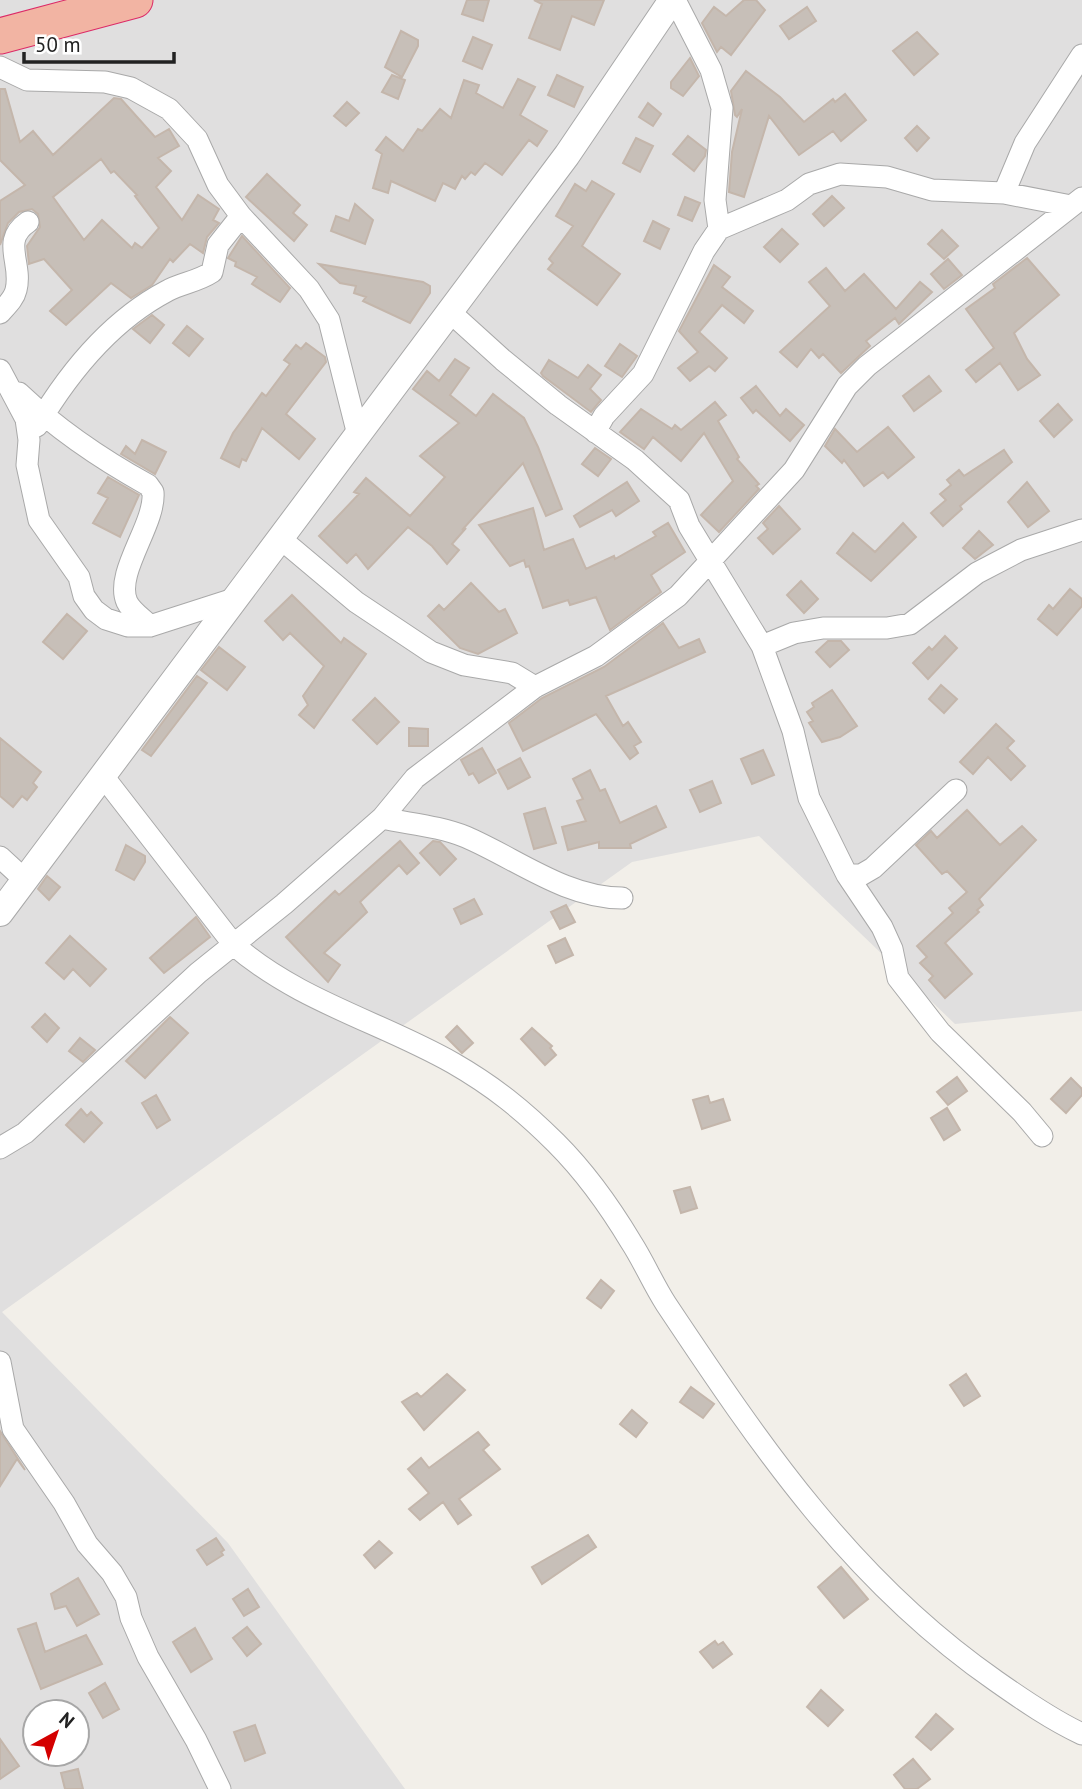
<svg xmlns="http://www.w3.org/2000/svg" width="1082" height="1789" font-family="'PT Sans',sans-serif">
<rect width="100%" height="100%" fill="#f2efe9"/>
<path fill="#e0dfdf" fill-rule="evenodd" d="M0,0H1082V1011L955,1024L759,836L632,862L2,1312L228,1543L405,1789H0ZM35,1712H77V1754H35Z"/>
<path fill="#c7bfb8" stroke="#c4b6ab" stroke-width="2" fill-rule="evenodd" d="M467,0H489L483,21L462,14Z
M534,0H604L594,25L572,16L560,50L529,38L542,4Z
M744,0H756L765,10L731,55L721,47L717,52L702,23L714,7L726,16Z
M807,7L816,21L789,39L780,26Z
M401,31L418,40V46L402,77L385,67Z
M917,32L938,54L914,75L893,51Z
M473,37L492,45L482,69L463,61Z
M690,58L699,76L683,96L671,88V82Z
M746,71L780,97L804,122L833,99L835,102L845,94L866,120L841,141L833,131L799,155L769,116L744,197L729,192L732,152L742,109L737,117L735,115L731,91Z
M392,75L405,80L398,99L382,92Z
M557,75L583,87L574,107L548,95Z
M518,79L535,87L520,115L547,131L537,146L529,140L502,175L485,163L475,175L471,172L465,179L462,176L455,189L443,183L435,201L391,181L388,193L373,188L382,154L376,150L386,137L403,151L418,129L422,131L440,109L451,118L464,80L479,85L476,93L503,108Z
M0,89H5L20,142L33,131L53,155L114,98L121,99L155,137L169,129L179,146L158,158L171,171L156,187L182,220L198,195L219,209L213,220L219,223L207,237L203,253L190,244L173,262L170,259L152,285L131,298L111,283L66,325L50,311L72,290L44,259L29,264L27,246L40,227L38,214L32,209L19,212L8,223L0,245V201L25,185L0,160ZM101,159L111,173L114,171L137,195L135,196L159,228L142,248L135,243L132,248L102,220L84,240L53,197Z
M347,102L359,113L346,126L334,116Z
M648,103L661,114L653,126L639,117Z
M917,126L929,138L917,151L905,138Z
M688,136L706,150L705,156L694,171L673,154Z
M636,138L653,146L640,172L623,163Z
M267,174L300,205L293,213L307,225L294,241L246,197Z
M592,181L614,194L582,246L620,274L597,305L548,269L553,263L549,259L573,226L556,216L575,184L586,191Z
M832,196L844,208L824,226L813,214Z
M685,197L700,203L692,221L678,215Z
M355,204L373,220L365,244L331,231L336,216L349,221Z
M653,221L669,229L660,249L644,241Z
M782,229L798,244L780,262L764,247Z
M942,230L958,246L944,259L928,244Z
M242,236L290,288L280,302L252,284L257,277L235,266L236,262L228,258Z
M1027,258L1059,295L1014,333L1027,359L1040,375L1018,390L1000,363L976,382L966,370L994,348L966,309L995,288L993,284Z
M948,259L962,275L944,289L931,274Z
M319,264L423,282L430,286V293L410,323L363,301L366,297L354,293L356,286L340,283Z
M714,265L730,277L722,287L753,311L744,323L722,305L699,332L727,358L715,371L709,366L690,381L678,368L698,352L679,331Z
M826,268L845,291L864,274L896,309L920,282L932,292L899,324L895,318L866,341L870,346L841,373L823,354L819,358L811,349L797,367L780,352L830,306L809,282Z
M152,315L164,325L150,343L133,329Z
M187,326L203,339L189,356L173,343Z
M306,343L325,357L326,362L286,414L315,439L299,459L262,428L246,461L242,459L239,467L221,458L233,433L262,393L266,396L290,364L284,360L296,345L301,349Z
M620,344L637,356L622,377L605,366Z
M455,359L469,368L450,395L476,416L493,394L524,418L538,447L562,509L546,516L523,463L462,530L466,528L452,544L459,550L447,564L432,546L408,527L368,569L356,554L347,563L319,536L359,494L354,492L366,478L410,516L445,477L420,456L459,423L413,389L427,371L439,381Z
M549,360L578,378L588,365L601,375L590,389L601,400L591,412L543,376L541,373Z
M929,376L941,391L914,411L903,396Z
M756,386L780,416L786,409L804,425L790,441L756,410L753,413L741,398Z
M715,402L726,415L718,421L739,457L737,459L759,484L756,486L759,489L719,532L701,515L733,481L704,433L681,461L653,437L644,449L620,432L641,409L672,429L675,425L681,430Z
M1058,404L1072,420L1054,437L1040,421Z
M888,427L914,457L888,478L883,472L864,486L844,460L842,463L825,446L835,429L857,452Z
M142,440L166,452L155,474L121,454L126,446L135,454Z
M595,448L611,459L598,476L582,464Z
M1004,450L1012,462L960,506L962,509L943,526L931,513L946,500L940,494L951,485L947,480L959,470L964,476Z
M108,477L139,495L120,537L93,523L108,498L98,493Z
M627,482L639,501L616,516L612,510L580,527L574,516Z
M1027,482L1049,511L1028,527L1008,502Z
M779,506L800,529L773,554L758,538L768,529L763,523Z
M533,508L544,550L573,539L586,569L614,556L615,559L656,536L653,532L668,523L685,552L651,575L661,592L610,630L596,597L570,605L568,600L543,608L529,566L526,567L524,560L510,566L479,525Z
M903,523L916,537L871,581L837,553L853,533L875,552Z
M979,531L993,545L975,559L963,548Z
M801,581L818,599L804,613L787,595Z
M471,583L499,612L505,609L517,633L478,654L460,648L428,616L439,605L444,610Z
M1070,589L1082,599V606L1057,635L1038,619L1049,605L1053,609Z
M292,595L341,643L344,638L366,654L314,728L299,715L308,705L303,696L324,666L290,633L283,640L265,621Z
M67,614L87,631L63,659L43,642Z
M663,623L679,648L699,639L705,652L606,696L623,726L628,722L641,742L634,746L638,753L630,759L596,714L523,751L509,723L542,698L604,667Z
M945,636L957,648L928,679L913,663L929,647L932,650Z
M828,641H841L849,650L830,667L816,652Z
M219,647L245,667L227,690L201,670Z
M197,676L207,683L151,756L142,750Z
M941,685L957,699L944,713L929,699Z
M832,690L857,726L840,737L822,742L809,723L813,721L807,712L814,707L812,703Z
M375,698L399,722L377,744L353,720Z
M996,724L1014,741L1007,748L1025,766L1011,780L988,757L973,774L960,762Z
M409,728L428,729V746H409Z
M0,738L41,772L33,783L37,787L27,800L22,796L13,807L0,796Z
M482,748L496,773L479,783L473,773L469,775L461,760Z
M763,750L774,775L752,784L741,759Z
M520,758L530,777L508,789L498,770Z
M590,770L600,791L605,789L620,823L656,806L666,827L630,844L631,848H599V842L568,850L562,827L586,821L577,801L583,799L573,779Z
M712,781L721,803L700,812L690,790Z
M545,808L556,843L534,849L524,814Z
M967,810L1000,845L1022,826L1036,840L979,899L983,905L977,910L979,912L945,943L972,974L945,998L929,980L933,976L920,963L927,957L917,946L953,913L949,908L967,892L947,871L942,874L916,845L931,831L937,838Z
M400,841L419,863L407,874L399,865L360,902L367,912L324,953L340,965L328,982L286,937L335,891L339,895Z
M433,841L440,842L456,859L440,875L420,853Z
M126,845L145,856V862L134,880L116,870Z
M47,876L60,887L49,900L38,889Z
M474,899L482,914L461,924L454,909Z
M566,905L575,922L560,929L551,912Z
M196,917L210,937L164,973L150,958Z
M70,936L106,969L90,986L73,969L64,979L46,963Z
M565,938L573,955L556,963L548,946Z
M45,1014L59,1028L47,1042L32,1027Z
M170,1017L188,1033L145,1078L126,1061Z
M457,1026L473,1043L462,1053L446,1037Z
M532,1028L552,1046L550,1048L556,1055L545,1065L521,1039Z
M80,1038L95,1050L83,1062L69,1051Z
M957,1077L967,1091L948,1105L937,1092Z
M1071,1078L1082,1089V1095L1066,1113L1051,1099Z
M156,1095L170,1120L157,1128L142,1103Z
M708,1096L710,1103L723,1099L730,1120L702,1129L693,1100Z
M947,1108L960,1130L944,1140L931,1118Z
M81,1109L87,1116L91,1112L102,1123L84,1142L66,1125Z
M690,1187L697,1208L681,1213L674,1191Z
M601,1280L614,1291L601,1308L587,1298Z
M447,1374L465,1390L424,1430L402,1402L417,1393L421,1397Z
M966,1374L980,1396L964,1406L950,1385Z
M691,1387L714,1404L703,1418L680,1402Z
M632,1410L647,1423L636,1437L620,1424Z
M0,1431L25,1470L17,1459L0,1486Z
M478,1432L489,1445L483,1450L500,1469L459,1499L471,1515L458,1524L443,1502L420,1520L409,1509L429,1493L408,1469L421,1458L429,1468Z
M588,1535L596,1547L542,1584L532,1567Z
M216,1538L224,1550L221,1552L223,1555L207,1565L197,1550Z
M379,1541L392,1553L375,1568L364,1555Z
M841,1567L868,1599L844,1618L818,1587Z
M78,1578L99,1614L77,1626L66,1606L55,1609L51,1594Z
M248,1589L259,1607L244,1616L233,1599Z
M36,1623L45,1652L86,1635L102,1664L41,1689L18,1629Z
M247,1627L261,1644L247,1656L233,1638Z
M195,1628L212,1659L191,1672L173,1642Z
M715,1641L718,1645L723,1642L732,1654L713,1668L700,1652Z
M105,1683L119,1709L103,1718L89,1693Z
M821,1690L843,1710L828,1726L807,1707Z
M936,1714L953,1729L931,1750L916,1737Z
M255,1725L265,1753L245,1761L234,1732Z
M0,1739L19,1766L0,1779Z
M913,1759L930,1779L917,1789H905L894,1775Z
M78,1769L83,1789H65L61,1773Z"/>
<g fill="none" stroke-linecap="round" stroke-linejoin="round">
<g stroke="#a9a9a9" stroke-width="23">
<path id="minor" d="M675,0L711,70L722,108L715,200L719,229
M0,67L27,80L105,82L131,88L169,109L197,139L218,185L241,216L309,289L329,320L358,435
M1004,193L1025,143L1082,55
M450,312L503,360L558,405L635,460L679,500L689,526L762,646L793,731L809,798L847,875L882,927L892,949L898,978L940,1032L1022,1112L1042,1136
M0,313C6,306 14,299 16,290C23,263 0,241 28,222
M0,370L26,419L29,440L27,465L39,520L79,577L84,596L94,610L106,619L128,626H150L237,598
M19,393C58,430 101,459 148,485L153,492C156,524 114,573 127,602C131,611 143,619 150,626
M37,426C69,372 110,321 167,291C181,283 197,282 212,272L218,245L241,216
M595,432L604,416L643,374L704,251L719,229L787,200L809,184L840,174L887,177L932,190L1004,193L1071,206
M281,539L356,602L431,652L464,665L512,673L535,687
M762,646L794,633L823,628H887L910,624L977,573L1021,550L1082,530
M103,776L234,945C298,1001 381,1022 453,1063C493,1086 523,1110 556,1143C584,1171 610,1207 631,1242C644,1262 653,1284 666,1304C762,1448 852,1581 996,1681C1023,1700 1052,1720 1082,1734
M382,818C410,824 439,826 466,837C517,859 566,898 622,898
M0,857L26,881
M847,875H861L873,868L956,790
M0,1148L25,1133L198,973L284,904L382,818L415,778L535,687L596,656L678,596L794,470L847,386L867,366L1082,198
M0,1362L13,1429L64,1503L87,1544L112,1573L126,1597L131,1618L148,1657L196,1740L220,1789"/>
</g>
<g stroke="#a9a9a9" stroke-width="28">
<path id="tertiary" d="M0,913L567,155L672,0"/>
</g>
<g stroke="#dc2a67" stroke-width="37">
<path id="trunk" d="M0,36L135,0"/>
</g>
<use href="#minor" stroke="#fff" stroke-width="21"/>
<use href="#tertiary" stroke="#fff" stroke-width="26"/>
<use href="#trunk" stroke="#f2b4a3" stroke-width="35"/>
</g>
<g transform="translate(56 1733) rotate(40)"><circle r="33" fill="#ffffff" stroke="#a7a7a7" stroke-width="2"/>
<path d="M0-5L12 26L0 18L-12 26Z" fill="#d40000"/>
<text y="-10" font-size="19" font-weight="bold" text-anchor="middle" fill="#222222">N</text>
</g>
<path d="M24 52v10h150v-10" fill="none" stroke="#222222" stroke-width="3.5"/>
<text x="35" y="52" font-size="21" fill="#222222" stroke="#ffffff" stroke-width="5" paint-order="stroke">50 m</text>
</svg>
